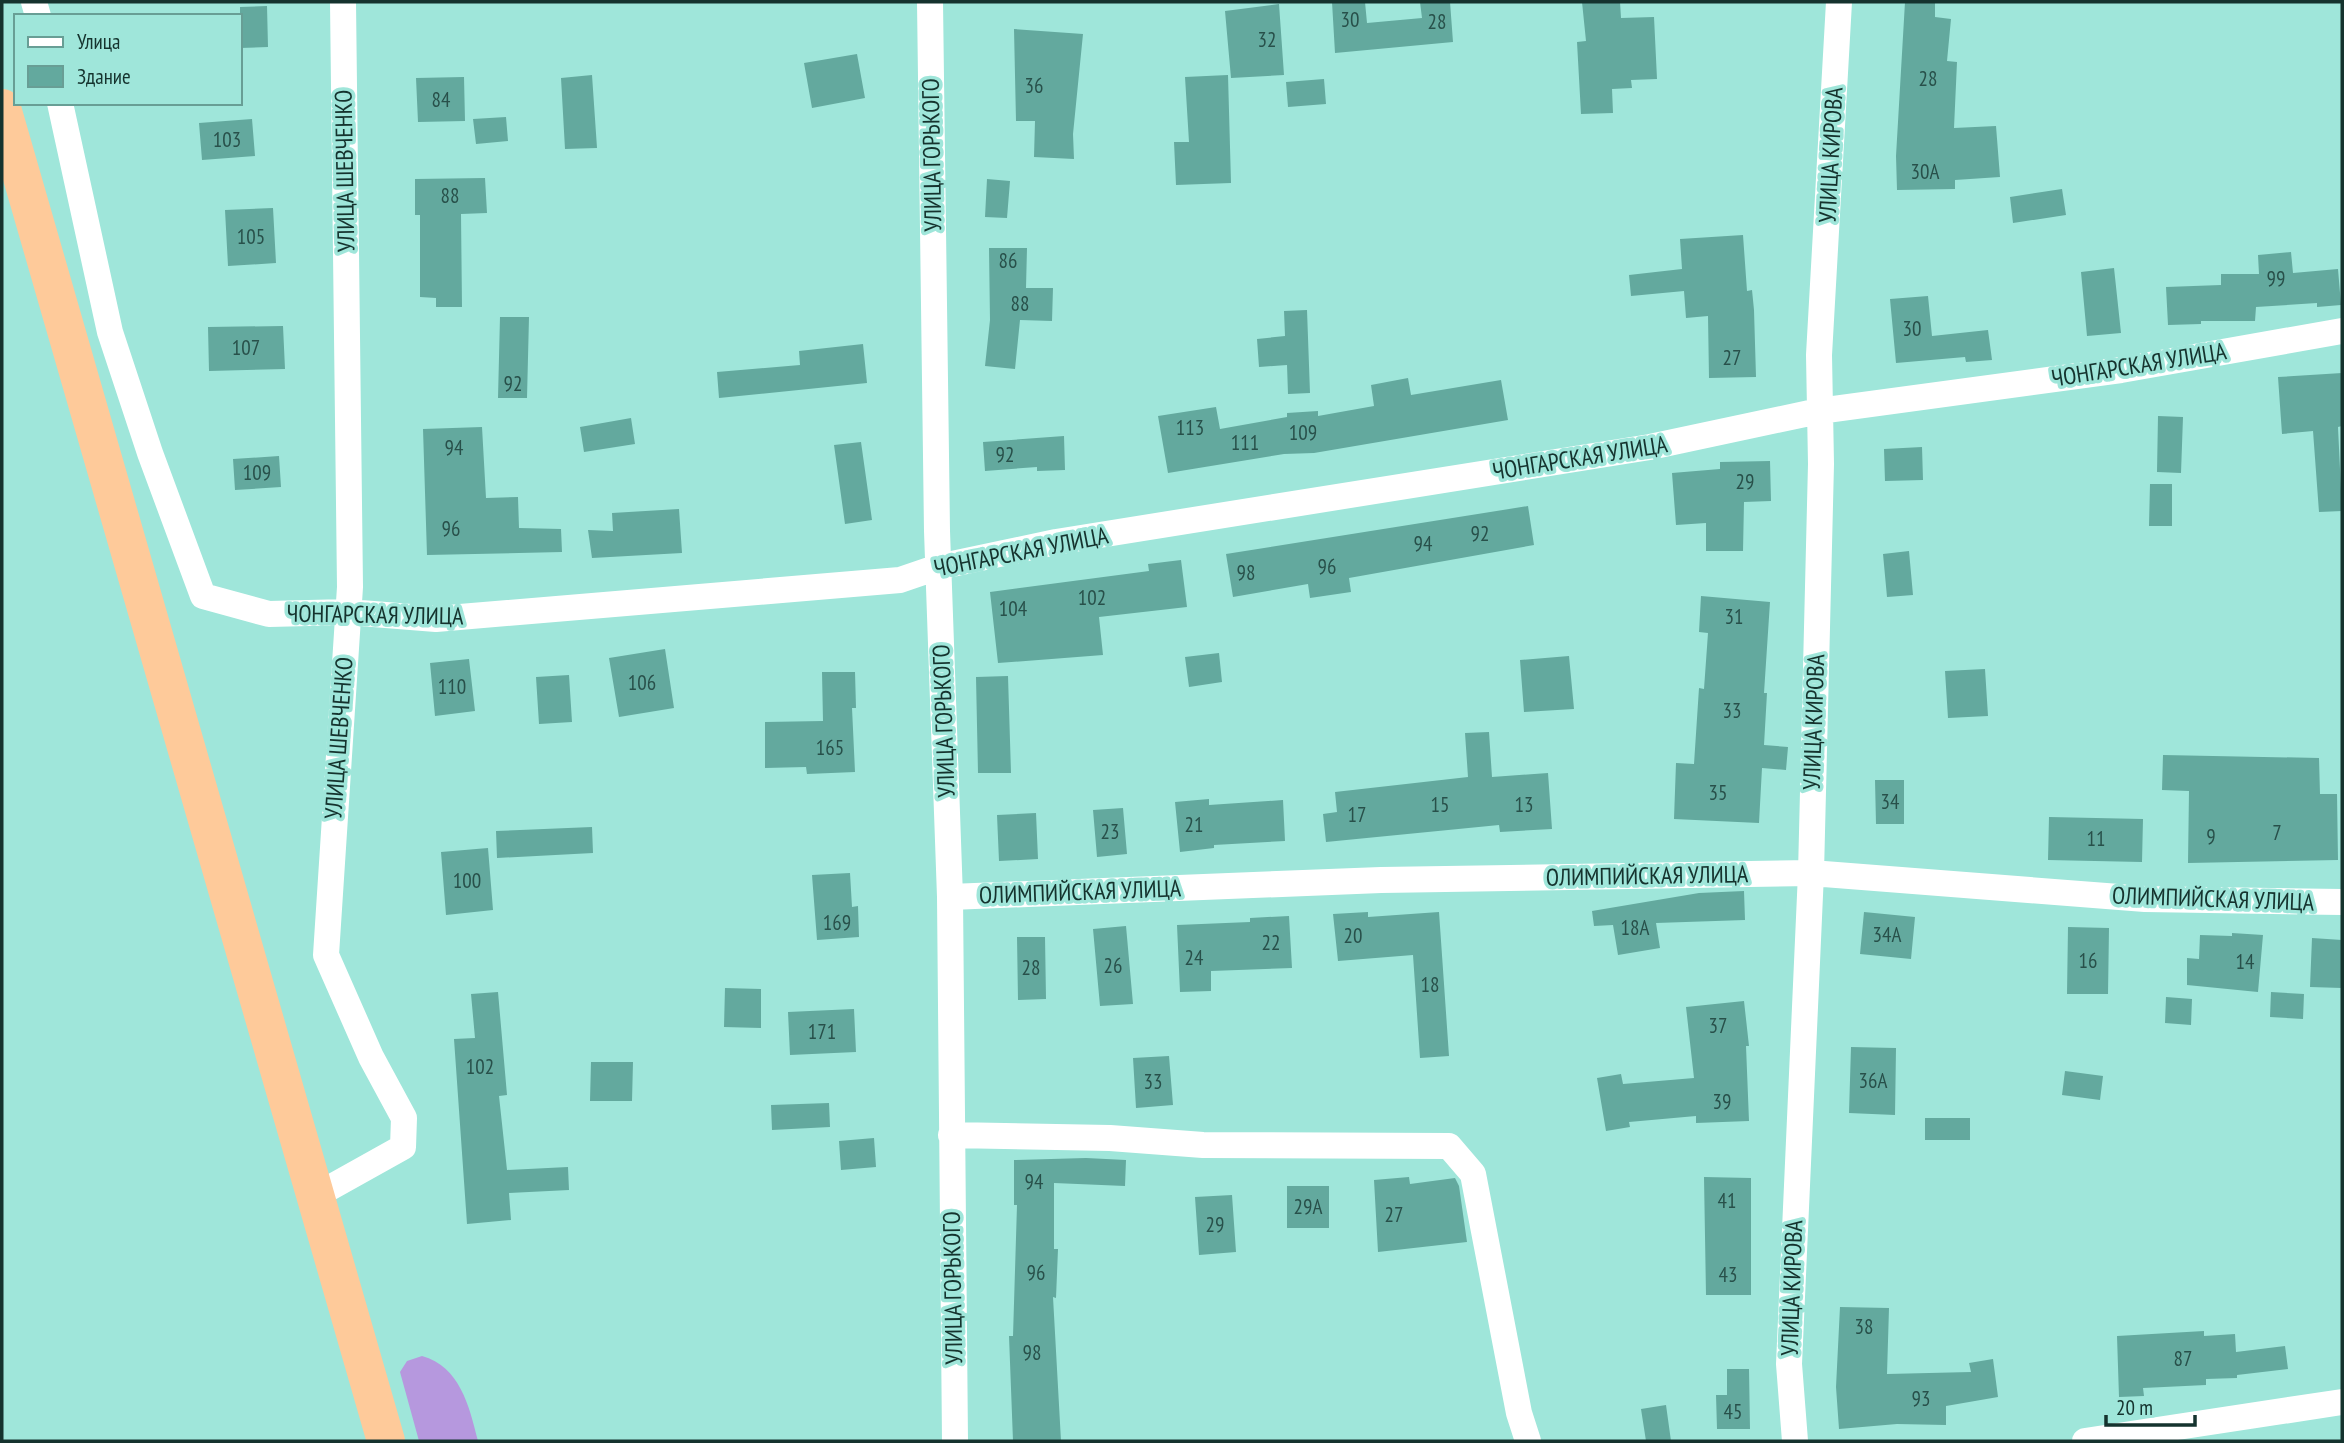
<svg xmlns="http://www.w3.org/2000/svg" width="2344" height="1443" font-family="'PT Sans Narrow',sans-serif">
<rect width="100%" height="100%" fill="#9fe6da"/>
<path fill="#b698de" d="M422,1356C460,1367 469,1405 478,1441H419L400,1372L407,1361Z"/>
<path fill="#63a99e" d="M1332,2H1365L1367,23L1422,18L1420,2H1450L1453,42L1335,53Z
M1582,2H1620L1621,18L1654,17L1657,79L1631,80L1632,88L1612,89L1613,113L1581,114L1577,42L1586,41Z
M1905,2H1935V17L1951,19L1947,61L1957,62L1954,128L1996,126L2000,177L1955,180V189L1897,190L1896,156Z
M1279,4L1284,75L1231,78L1225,11Z
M267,6L268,47L240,48V7Z
M1014,29L1083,34L1073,134L1074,159L1034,157L1035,121H1016Z
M857,54L865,98L812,108L804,63Z
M592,75L597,148L565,149L561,78Z
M1228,75L1231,183L1176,185L1174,142H1189L1185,77Z
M464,77L465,121L418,122L416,78Z
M1324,79L1326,104L1288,107L1286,82Z
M506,117L508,141L476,144L473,119Z
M252,119L255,156L202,160L199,123Z
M485,178L487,213L461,214L462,307H436V298L420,297V215H415V179Z
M987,179L1010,181L1007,218L985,217Z
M2062,189L2066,215L2013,223L2010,197Z
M273,208L276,263L228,266L225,210Z
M1743,235L1747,291L1752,290L1754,310L1756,377L1709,378L1708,316L1686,318L1684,291L1631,296L1629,275L1682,269L1680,239Z
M989,248H1027L1026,288H1053L1052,321L1020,320L1015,369L985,366L990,320Z
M2291,252L2293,273L2338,269L2341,305L2317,307V303L2256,307L2255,321H2201V324L2168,325L2166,287L2221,285V274H2259L2258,255Z
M2114,268L2121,333L2087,336L2081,272Z
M1928,296L1932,336L1988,330L1992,360L1966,362L1965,357L1896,363L1890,299Z
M1307,310L1310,393L1288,394L1287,365L1259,367L1257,339L1285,336L1284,311Z
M500,317H529L527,398H498Z
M283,326L285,369L209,371L208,327Z
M863,344L867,383L719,398L717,372L800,365L799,351Z
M2342,373V426L2338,427L2342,511L2319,512L2313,431L2282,434L2278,377Z
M1408,378L1411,395L1501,380L1508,420L1314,453L1284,454L1168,473L1158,416L1216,407L1220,429L1287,417V413L1318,411V416L1374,406L1371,385Z
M2158,416L2183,417L2181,473L2157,472Z
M631,418L635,444L584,452L580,427Z
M482,427L486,498L518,497L519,528L561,529L562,552L427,555L423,429Z
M1064,436L1065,470L1037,471V467L985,471L983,442Z
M861,442L872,520L845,524L834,445Z
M1922,447L1923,480L1885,481L1884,449Z
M279,456L281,487L235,490L233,459Z
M1770,461L1771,501L1744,502L1743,551H1706V523L1676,525L1672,473L1720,469V462Z
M2150,484H2172V526H2149Z
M1528,506L1534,545L1349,578L1351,592L1310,598L1308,584L1233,597L1226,554Z
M679,509L682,553L592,558L588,530L613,531L612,513Z
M1909,551L1913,595L1887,597L1883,554Z
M1181,560L1187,607L1099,617L1103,655L998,663L990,592L1149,571L1148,564Z
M1701,596L1770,602L1764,693H1767L1764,745L1788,747L1786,770L1762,768L1759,823L1674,819L1676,763L1694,764L1699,688L1704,689L1708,633L1699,632Z
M665,649L674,708L619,717L609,658Z
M1219,653L1222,682L1189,687L1185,657Z
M1569,656L1574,709L1524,712L1520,660Z
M469,659L475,711L435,716L430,663Z
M1985,669L1988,716L1948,718L1945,671Z
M822,672H855L856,708H852L855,772L807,774L806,767L765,768V722L823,721Z
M569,675L572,722L539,724L536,677Z
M1008,676L1011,773H978L976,677Z
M1489,732L1492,777L1548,773L1552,829L1500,832L1499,825L1326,842L1323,814L1337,812L1335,792L1468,777L1465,733Z
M2163,755L2319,758L2320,794H2337L2338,860L2188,863L2189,791L2162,790Z
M1875,780H1904V824H1876Z
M1209,799V805L1283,800L1285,841L1214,845V848L1180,852L1175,802Z
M1123,808L1127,854L1097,857L1093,810Z
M1036,813L1038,859L999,861L997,815Z
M2049,817L2143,819L2142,862L2048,860Z
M592,827L593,853L497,858L496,831Z
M488,848L493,910L446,915L441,852Z
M850,873L852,907L858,906L859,937L817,940L812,875Z
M1744,891L1745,920L1656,923L1660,948L1618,955L1613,925L1594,926L1592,911L1699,893Z
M1368,912V917L1439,912L1449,1056L1420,1058L1413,955L1338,961L1333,914Z
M1864,912L1915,917L1911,959L1860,954Z
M1289,916L1292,968L1211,971V991L1180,992L1177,925L1250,922V918Z
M1126,926L1133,1004L1100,1006L1093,929Z
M2068,927L2109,928L2108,994H2067Z
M2232,933L2263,935L2258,992L2187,985V958L2199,959L2200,935L2232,936Z
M1017,937H1045L1046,999L1018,1000Z
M2312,938L2342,940V988L2310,987Z
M725,988L761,989V1028L724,1027Z
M498,992L507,1095L499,1096L507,1170L568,1167L569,1190L509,1193L511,1220L467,1224L454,1039L475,1038L471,994Z
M2271,992L2304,994L2303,1019L2270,1017Z
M2166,997L2192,999L2191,1025L2165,1023Z
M1744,1001L1749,1046H1746L1749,1121L1696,1123V1116L1629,1122L1630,1127L1606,1131L1597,1078L1621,1074L1623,1084L1694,1078L1686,1007Z
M854,1009L856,1052L790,1055L788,1012Z
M1851,1047L1896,1048L1895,1115L1849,1113Z
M1169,1056L1173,1105L1136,1108L1133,1058Z
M591,1062H633L632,1101H590Z
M2065,1071L2103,1076L2100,1100L2062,1095Z
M829,1103L830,1127L772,1130L771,1105Z
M1925,1118H1970V1140H1925Z
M874,1138L876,1167L841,1170L839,1141Z
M1086,1158L1126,1160L1125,1186L1054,1183V1249H1058L1056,1298L1053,1297L1061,1441H1013L1009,1336H1013L1017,1205H1014V1160Z
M1409,1177L1410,1184L1455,1178L1459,1186L1467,1242L1378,1252L1374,1180Z
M1704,1177L1751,1178V1295H1706Z
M1287,1186H1329V1228H1287Z
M1232,1195L1236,1252L1199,1255L1195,1197Z
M1840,1307L1889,1308L1887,1374L1971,1372L1969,1363L1993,1359L1998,1397L1946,1406V1425L1897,1424L1839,1429L1836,1387Z
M2204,1331V1336L2235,1334L2236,1352L2285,1346L2288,1369L2237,1375V1378L2206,1379V1385L2143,1388L2144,1396L2119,1397L2117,1336Z
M1727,1369H1749L1750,1429H1717L1716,1395H1727Z
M1666,1405L1671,1441H1646L1641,1409Z"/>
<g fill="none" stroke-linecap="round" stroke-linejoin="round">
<path stroke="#fff" stroke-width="26" d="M34,2L38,16
M930,2L937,531L950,897L955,1441
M60,103L110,332L150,453L203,596L269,614L348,612L436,619L900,580L938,567L1056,542L1650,447L1819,411L2121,370L2342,331
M950,897L1381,880L1811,873L2145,899L2342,902
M951,1135L1110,1138L1203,1145L1449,1146L1473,1174L1519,1413L1528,1441
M317,1195L403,1147L404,1118L371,1057L326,955L350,587L343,2
M1795,1441L1789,1364L1811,873L1821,464L1819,355L1839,2
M2085,1441L2342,1402"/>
<path stroke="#feca9a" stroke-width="38" d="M2,108L386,1441"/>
</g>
<g text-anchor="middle" stroke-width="7" stroke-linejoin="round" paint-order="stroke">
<g font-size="21" fill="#28504a">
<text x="1350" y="27">30</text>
<text x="1437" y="29">28</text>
<text x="1267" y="47">32</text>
<text x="1928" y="86">28</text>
<text x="1034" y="93">36</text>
<text x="441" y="107">84</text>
<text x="227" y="147">103</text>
<text x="1925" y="179">30А</text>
<text x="450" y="203">88</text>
<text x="251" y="244">105</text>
<text x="1008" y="268">86</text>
<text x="2276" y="286">99</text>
<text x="1020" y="311">88</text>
<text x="1912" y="336">30</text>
<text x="246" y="355">107</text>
<text x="1732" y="365">27</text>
<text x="513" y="391">92</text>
<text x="1190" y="435">113</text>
<text x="1303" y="440">109</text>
<text x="1245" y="450">111</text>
<text x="454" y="455">94</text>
<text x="1005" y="462">92</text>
<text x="257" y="480">109</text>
<text x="1745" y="489">29</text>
<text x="451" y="536">96</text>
<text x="1480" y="541">92</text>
<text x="1423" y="551">94</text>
<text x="1327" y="574">96</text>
<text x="1246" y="580">98</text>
<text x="1092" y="605">102</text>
<text x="1013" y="616">104</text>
<text x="1734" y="624">31</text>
<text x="642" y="690">106</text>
<text x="452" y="694">110</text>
<text x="1732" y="718">33</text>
<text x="830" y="755">165</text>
<text x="1718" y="800">35</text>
<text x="1890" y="809">34</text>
<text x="1440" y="812">15</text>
<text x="1524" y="812">13</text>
<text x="1357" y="822">17</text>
<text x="1194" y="832">21</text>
<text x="1110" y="839">23</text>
<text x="2277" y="840">7</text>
<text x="2211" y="844">9</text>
<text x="2096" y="846">11</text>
<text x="467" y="888">100</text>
<text x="837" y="930">169</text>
<text x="1635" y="935">18А</text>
<text x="1887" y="942">34А</text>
<text x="1353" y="943">20</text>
<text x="1271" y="950">22</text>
<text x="1194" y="965">24</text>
<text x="2088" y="968">16</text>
<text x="2245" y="969">14</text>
<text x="1113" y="973">26</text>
<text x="1031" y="975">28</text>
<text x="1430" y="992">18</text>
<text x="1718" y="1033">37</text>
<text x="822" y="1039">171</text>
<text x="480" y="1074">102</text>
<text x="1873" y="1088">36А</text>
<text x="1153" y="1089">33</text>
<text x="1722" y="1109">39</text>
<text x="1034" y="1189">94</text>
<text x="1727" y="1208">41</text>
<text x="1308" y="1214">29А</text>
<text x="1394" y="1222">27</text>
<text x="1215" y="1232">29</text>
<text x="1036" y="1280">96</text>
<text x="1728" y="1282">43</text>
<text x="1864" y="1334">38</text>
<text x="1032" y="1360">98</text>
<text x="2183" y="1366">87</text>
<text x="1921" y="1406">93</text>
<text x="1733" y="1419">45</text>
</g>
<g font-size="24" fill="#15332e" stroke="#9fe6da">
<text transform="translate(932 155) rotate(-91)" y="8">УЛИЦА ГОРЬКОГО</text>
<text transform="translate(1831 155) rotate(-87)" y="8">УЛИЦА КИРОВА</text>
<text transform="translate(345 171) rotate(-91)" y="8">УЛИЦА ШЕВЧЕНКО</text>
<text transform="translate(2139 365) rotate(-9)" y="8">ЧОНГАРСКАЯ УЛИЦА</text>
<text transform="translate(1580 458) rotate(-9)" y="8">ЧОНГАРСКАЯ УЛИЦА</text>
<text transform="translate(1021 552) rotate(-11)" y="8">ЧОНГАРСКАЯ УЛИЦА</text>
<text transform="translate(375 615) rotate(1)" y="8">ЧОНГАРСКАЯ УЛИЦА</text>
<text transform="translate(944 721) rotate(-92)" y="8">УЛИЦА ГОРЬКОГО</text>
<text transform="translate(1814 722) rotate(-88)" y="8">УЛИЦА КИРОВА</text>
<text transform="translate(339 738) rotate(-86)" y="8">УЛИЦА ШЕВЧЕНКО</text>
<text transform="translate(1647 876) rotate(-1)" y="8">ОЛИМПИЙСКАЯ УЛИЦА</text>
<text transform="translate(1080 892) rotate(-2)" y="8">ОЛИМПИЙСКАЯ УЛИЦА</text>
<text transform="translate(2213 899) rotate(2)" y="8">ОЛИМПИЙСКАЯ УЛИЦА</text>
<text transform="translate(953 1288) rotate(-91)" y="8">УЛИЦА ГОРЬКОГО</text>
<text transform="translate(1792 1288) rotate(-88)" y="8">УЛИЦА КИРОВА</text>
</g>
</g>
<rect width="2344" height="1443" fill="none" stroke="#15332e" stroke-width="7"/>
<rect x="14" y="14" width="228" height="91" fill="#9fe6da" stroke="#689e95" stroke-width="2"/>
<rect x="28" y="37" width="35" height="10" fill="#ffffff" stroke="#689e95" stroke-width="2"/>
<text x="77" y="49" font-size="21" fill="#15332e">Улица</text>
<rect x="28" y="66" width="35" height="21" fill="#63a99e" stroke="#689e95" stroke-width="2"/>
<text x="77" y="84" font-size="21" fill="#15332e">Здание</text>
<path d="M2106 1415v10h89v-10" fill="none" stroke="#15332e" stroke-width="3.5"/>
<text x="2116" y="1415" font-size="21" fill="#15332e" stroke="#9fe6da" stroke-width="5" paint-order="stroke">20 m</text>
</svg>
